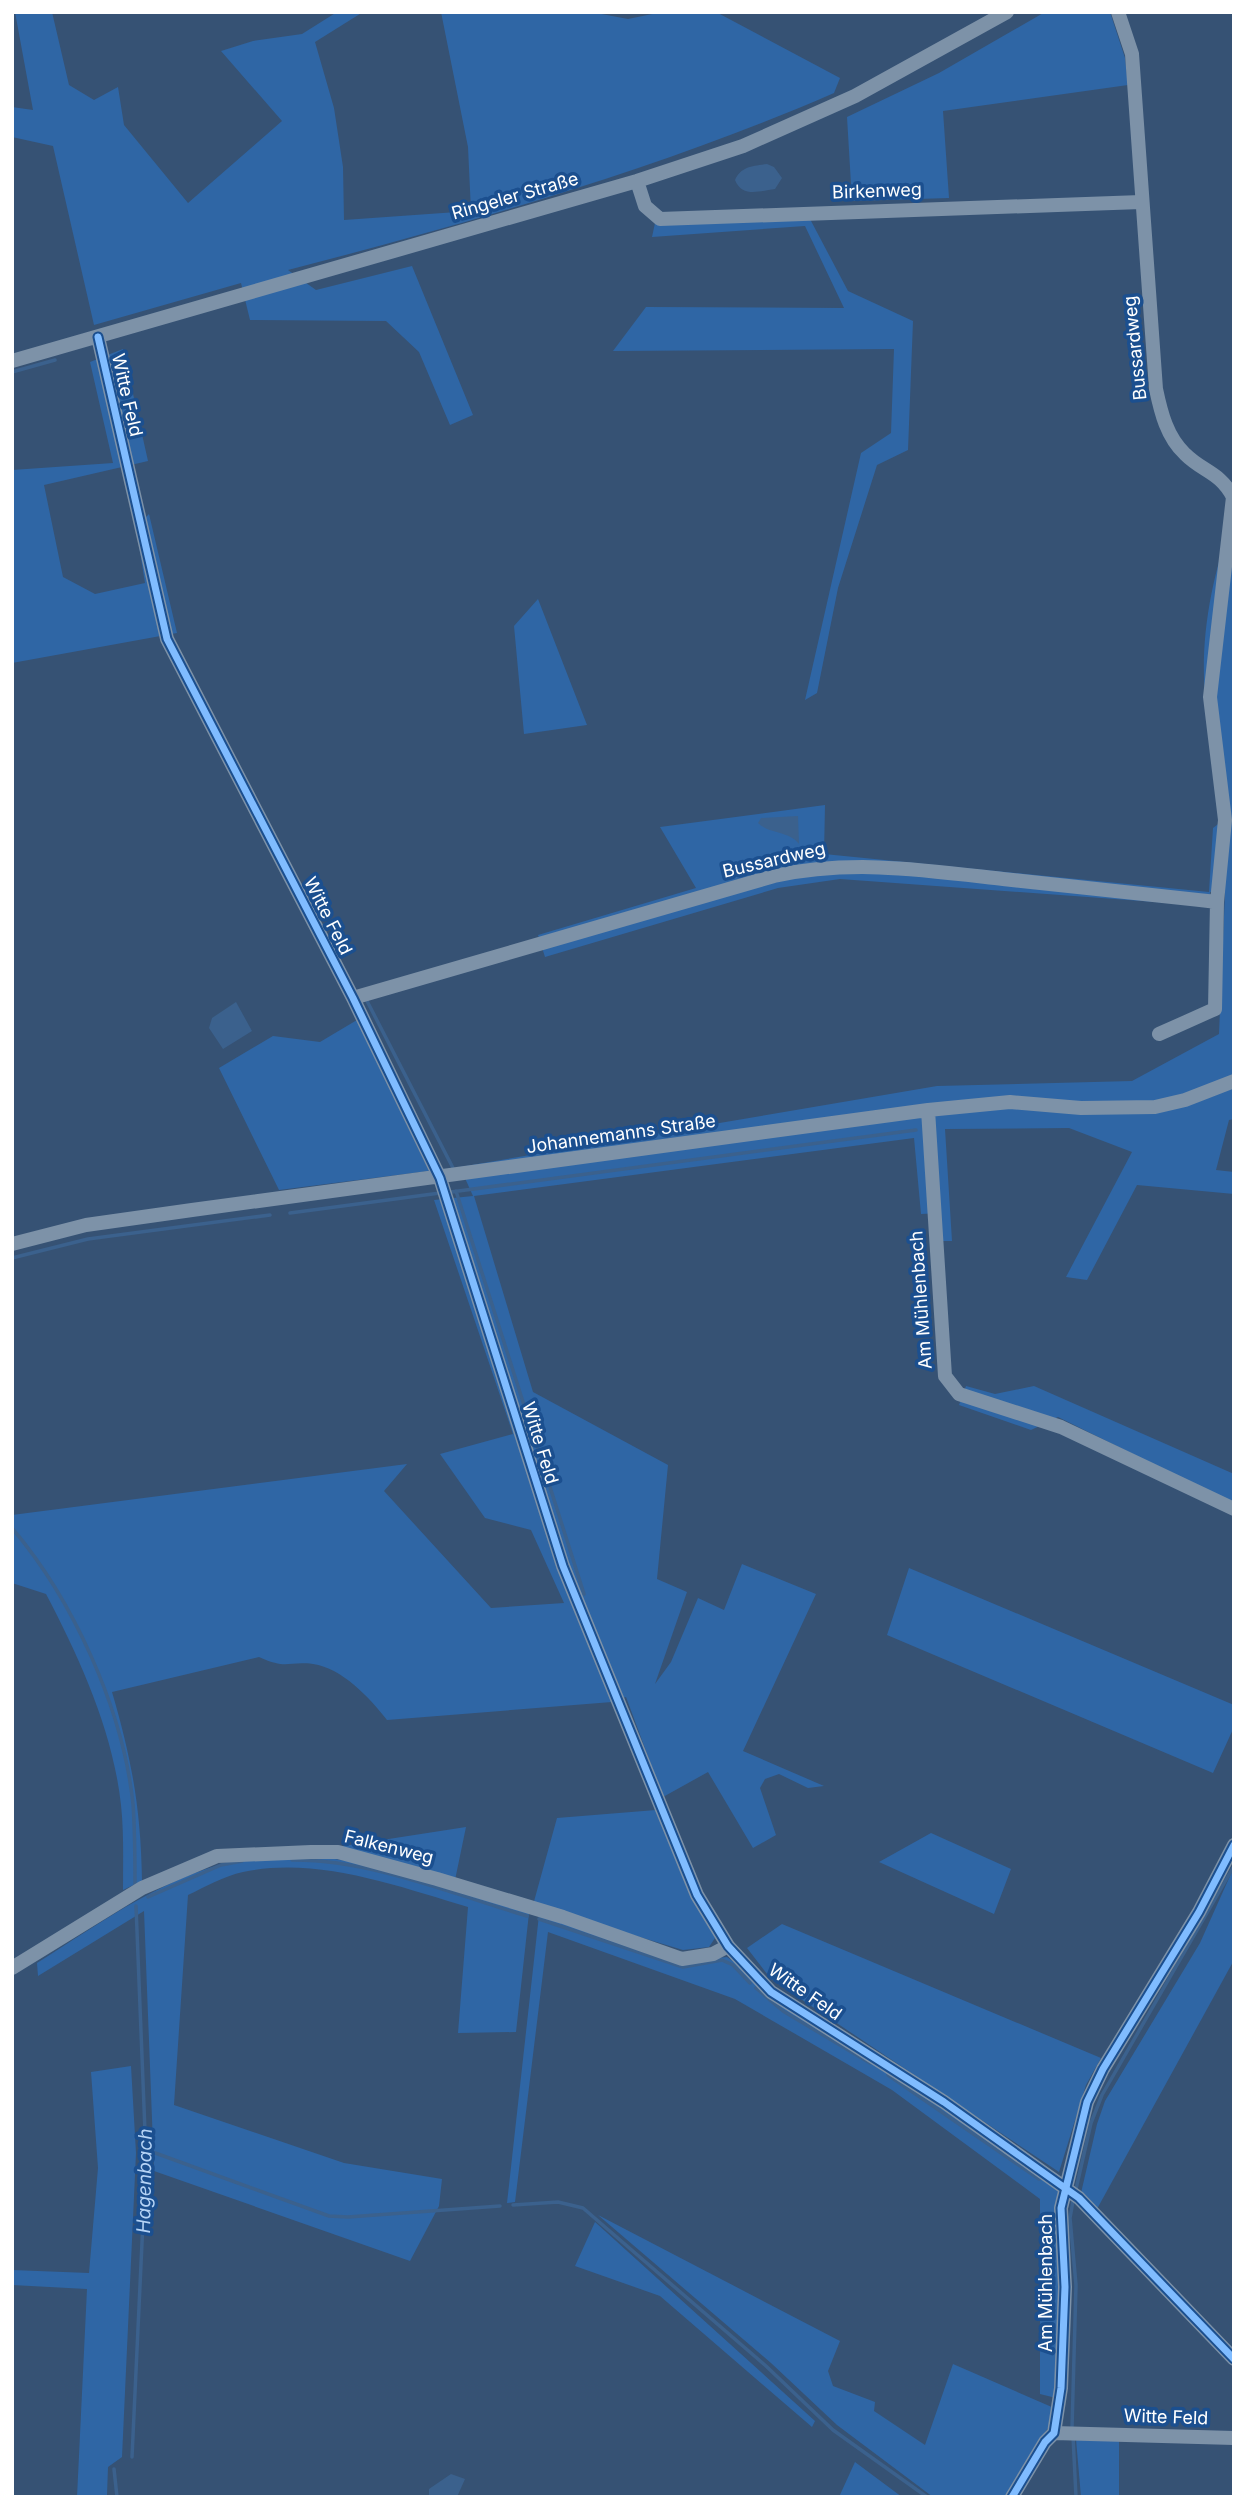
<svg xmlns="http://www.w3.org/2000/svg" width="1246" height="2509" font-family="Inter,sans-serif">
<rect width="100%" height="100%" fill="#365274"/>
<path fill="#2f66a5" d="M15,12H52L69,85L94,100L118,87L124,125L188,203L282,121L221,51L253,41L302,34L337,12H363L315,42L334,108L343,167L344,220L471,211L468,147L441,12H591L628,19L662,12H716L840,78L834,93C662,168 470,223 288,270L316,290L412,266L473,415L450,425L419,352L386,321L250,320L241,283L94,325L53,146L12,137V107L33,110Z
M1045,12H1110L1125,58L1128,85L943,111L949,198L852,201L847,117L939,73Z
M810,219L848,291L913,321L908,450L877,465L838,588L817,693L805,700L861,453L891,433L894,349L613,351L646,307L844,308L805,226L652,237L655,223Z
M123,349L148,461L44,485L63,577L95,594L145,583L136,527L149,514L177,633L12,663V470L113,463L90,362Z
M1234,513V1119L1229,1120L1216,1170L1234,1172V1194L1137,1185L1087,1280L1066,1277L1132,1152L1069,1128L945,1129L952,1241H942L941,1213L921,1214L914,1138L474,1196L533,1392L668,1465L657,1579L687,1592L655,1684L671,1662L698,1598L724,1610L742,1564L816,1594L743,1751L824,1786L808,1788L779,1774L765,1779L760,1788L776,1835L753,1848L708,1772L663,1797L626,1697L612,1702L387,1720C370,1698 342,1668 313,1664C286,1661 288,1670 259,1657L112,1692C132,1760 141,1810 142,1881L123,1890C123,1862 124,1833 121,1805C113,1731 80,1659 46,1594L12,1583V1515L407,1464L384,1491L491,1608L564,1603L531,1530L485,1518L440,1454L513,1434L434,1200L473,1196L460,1167L937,1086L1132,1081L1219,1034L1225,893L1210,892V906L840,879L778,888L545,957L538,935L696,888L660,827L825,805L824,854L1209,892L1213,828L1230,815C1194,702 1195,626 1234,513Z
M538,599L587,725L524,734L514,626Z
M357,1020L429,1171L279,1190L219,1068L273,1036L320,1042Z
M966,1386L995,1394L1034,1386L1234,1474V1504L1058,1417L1031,1430L959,1405Z
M909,1568L1234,1705V1727L1213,1773L887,1635Z
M656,1810L715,1938L709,1947L683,1950L533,1905L557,1818Z
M466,1827L455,1880L337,1847Z
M931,1833L1011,1869L994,1914L879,1862Z
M251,1857L335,1859L363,1864L529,1913L516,2032L458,2033L468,1907C397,1886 317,1856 243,1872C224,1876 205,1887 188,1895L174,2105L344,2163L442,2179L439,2206L410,2261L154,2171L144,1911L38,1976L37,1963C105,1920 170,1872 251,1857Z
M1234,1867V1960L1097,2209L1081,2193L1097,2124L1105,2101L1200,1943Z
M539,1915L682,1962L727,1957L1058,2191L1062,2288L1056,2398L1040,2394V2199L892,2090L735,1999L548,1932L515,2202L507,2203Z
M782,1924L1101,2058L1086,2085L1059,2172L771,1979L747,1948Z
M131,2066L136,2153L122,2457L108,2467L107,2495L77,2497L87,2289L12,2285V2270L89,2273L98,2168L91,2072Z
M598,2215L840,2341L828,2371L833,2386L875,2402L874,2411L925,2445L953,2364L1054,2408L1051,2423L1005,2497H933L837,2425L771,2363Z
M595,2222L815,2421L812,2427L660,2296L575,2266Z
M1076,2439L1119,2441V2497H1081Z
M855,2462L902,2497H839Z"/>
<path fill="#3b618d" d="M767,164L774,167L782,178L775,189C760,191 742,198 735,180C741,166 753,166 767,164Z
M798,816L799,844C790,831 769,834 758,823L761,818Z
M236,1002L252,1031L223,1049L209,1028L212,1018Z
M451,2474L465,2479L457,2497H429V2489Z"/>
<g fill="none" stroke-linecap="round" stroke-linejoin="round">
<path stroke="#3b618d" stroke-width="3.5" d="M12,372L55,360
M367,1001L453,1168
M456,1191L584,1594
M451,1192L916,1130
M290,1213L440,1193
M12,1258L88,1239L270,1215
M12,1528C73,1600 123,1709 133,1804C135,1831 135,1858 135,1885
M292,1860C369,1859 453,1894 527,1916
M148,1897L221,1865L242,1861
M539,1919L683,1967L722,1960L733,1965L750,1983
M756,1988L783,2011L870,2063
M888,2075L1039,2179
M147,2150L329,2216L348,2217L500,2206
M1076,2189L1091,2123L1102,2095L1234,1866
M513,2205L558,2202L583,2208L766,2366L833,2430L927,2497
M1072,2428L1076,2285L1070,2218L1073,2201
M1073,2436L1076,2497
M132,2457L146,2157L136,1906
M114,2469L117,2497"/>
<path stroke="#7d92a8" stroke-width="14" d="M637,181L645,206L660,219L1141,202
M98,337L167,639L353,998L440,1178L563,1566L697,1895L728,1946L771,1992L944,2102L1079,2198L1234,2359
M12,361L637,181L743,146L855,96L1007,12
M353,998L774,876C852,859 925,870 1003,879C1075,887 1146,894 1217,902L1225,820L1210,697L1233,497C1220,472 1203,472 1185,454C1167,437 1161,413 1156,389L1132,54L1118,12
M1159,1034L1215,1009L1217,902
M928,1110L945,1376L959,1394L1061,1427L1234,1509
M12,1244L86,1225L192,1210L928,1110L1010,1102L1081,1108L1155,1107L1185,1100L1234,1081
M12,1968L142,1888L217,1856L311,1852H338L437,1879L563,1917L682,1959L713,1954L728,1946
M1054,2433L1234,2438
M1012,2497L1045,2442L1054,2433L1061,2388L1065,2287L1061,2208L1087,2102L1103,2069L1199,1912L1234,1845"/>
<g stroke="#1b4f8f" stroke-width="11">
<path id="cycleway" d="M98,337L167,639L353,998L440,1178L563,1566L697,1895L728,1946L771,1992L944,2102L1079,2198L1234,2359
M1012,2497L1045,2442L1054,2433L1061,2388L1065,2287L1061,2208L1087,2102L1103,2069L1199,1912L1234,1845"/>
</g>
<use href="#cycleway" stroke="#80bcff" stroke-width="7"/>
</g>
<g text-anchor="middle" stroke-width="7" stroke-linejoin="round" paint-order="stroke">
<g font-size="18" fill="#fff" stroke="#1b4f8f">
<text transform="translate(877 191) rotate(-2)" y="6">Birkenweg</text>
<text transform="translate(515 196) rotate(-16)" y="6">Ringeler Straße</text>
<text transform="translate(1135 348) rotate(-96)" y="6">Bussardweg</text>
<text transform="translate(127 395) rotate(77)" y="6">Witte Feld</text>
<text transform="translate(774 860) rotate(-13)" y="6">Bussardweg</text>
<text transform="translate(328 916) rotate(63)" y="6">Witte Feld</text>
<text transform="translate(621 1134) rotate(-8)" y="6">Johannemanns Straße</text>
<text transform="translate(921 1300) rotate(-94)" y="6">Am Mühlenbach</text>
<text transform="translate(540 1443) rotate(73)" y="6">Witte Feld</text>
<text transform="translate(389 1847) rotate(14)" y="6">Falkenweg</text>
<text transform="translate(805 1992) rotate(35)" y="6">Witte Feld</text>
<text transform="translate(1046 2283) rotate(-90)" y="6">Am Mühlenbach</text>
<text transform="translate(1166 2417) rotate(2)" y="6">Witte Feld</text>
</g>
<g font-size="19" font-style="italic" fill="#b5d3f5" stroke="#1b4f8f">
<text transform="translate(144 2181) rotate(-89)" y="7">Hagenbach</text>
</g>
</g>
<rect width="1246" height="2509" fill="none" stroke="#ffffff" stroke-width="28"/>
</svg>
